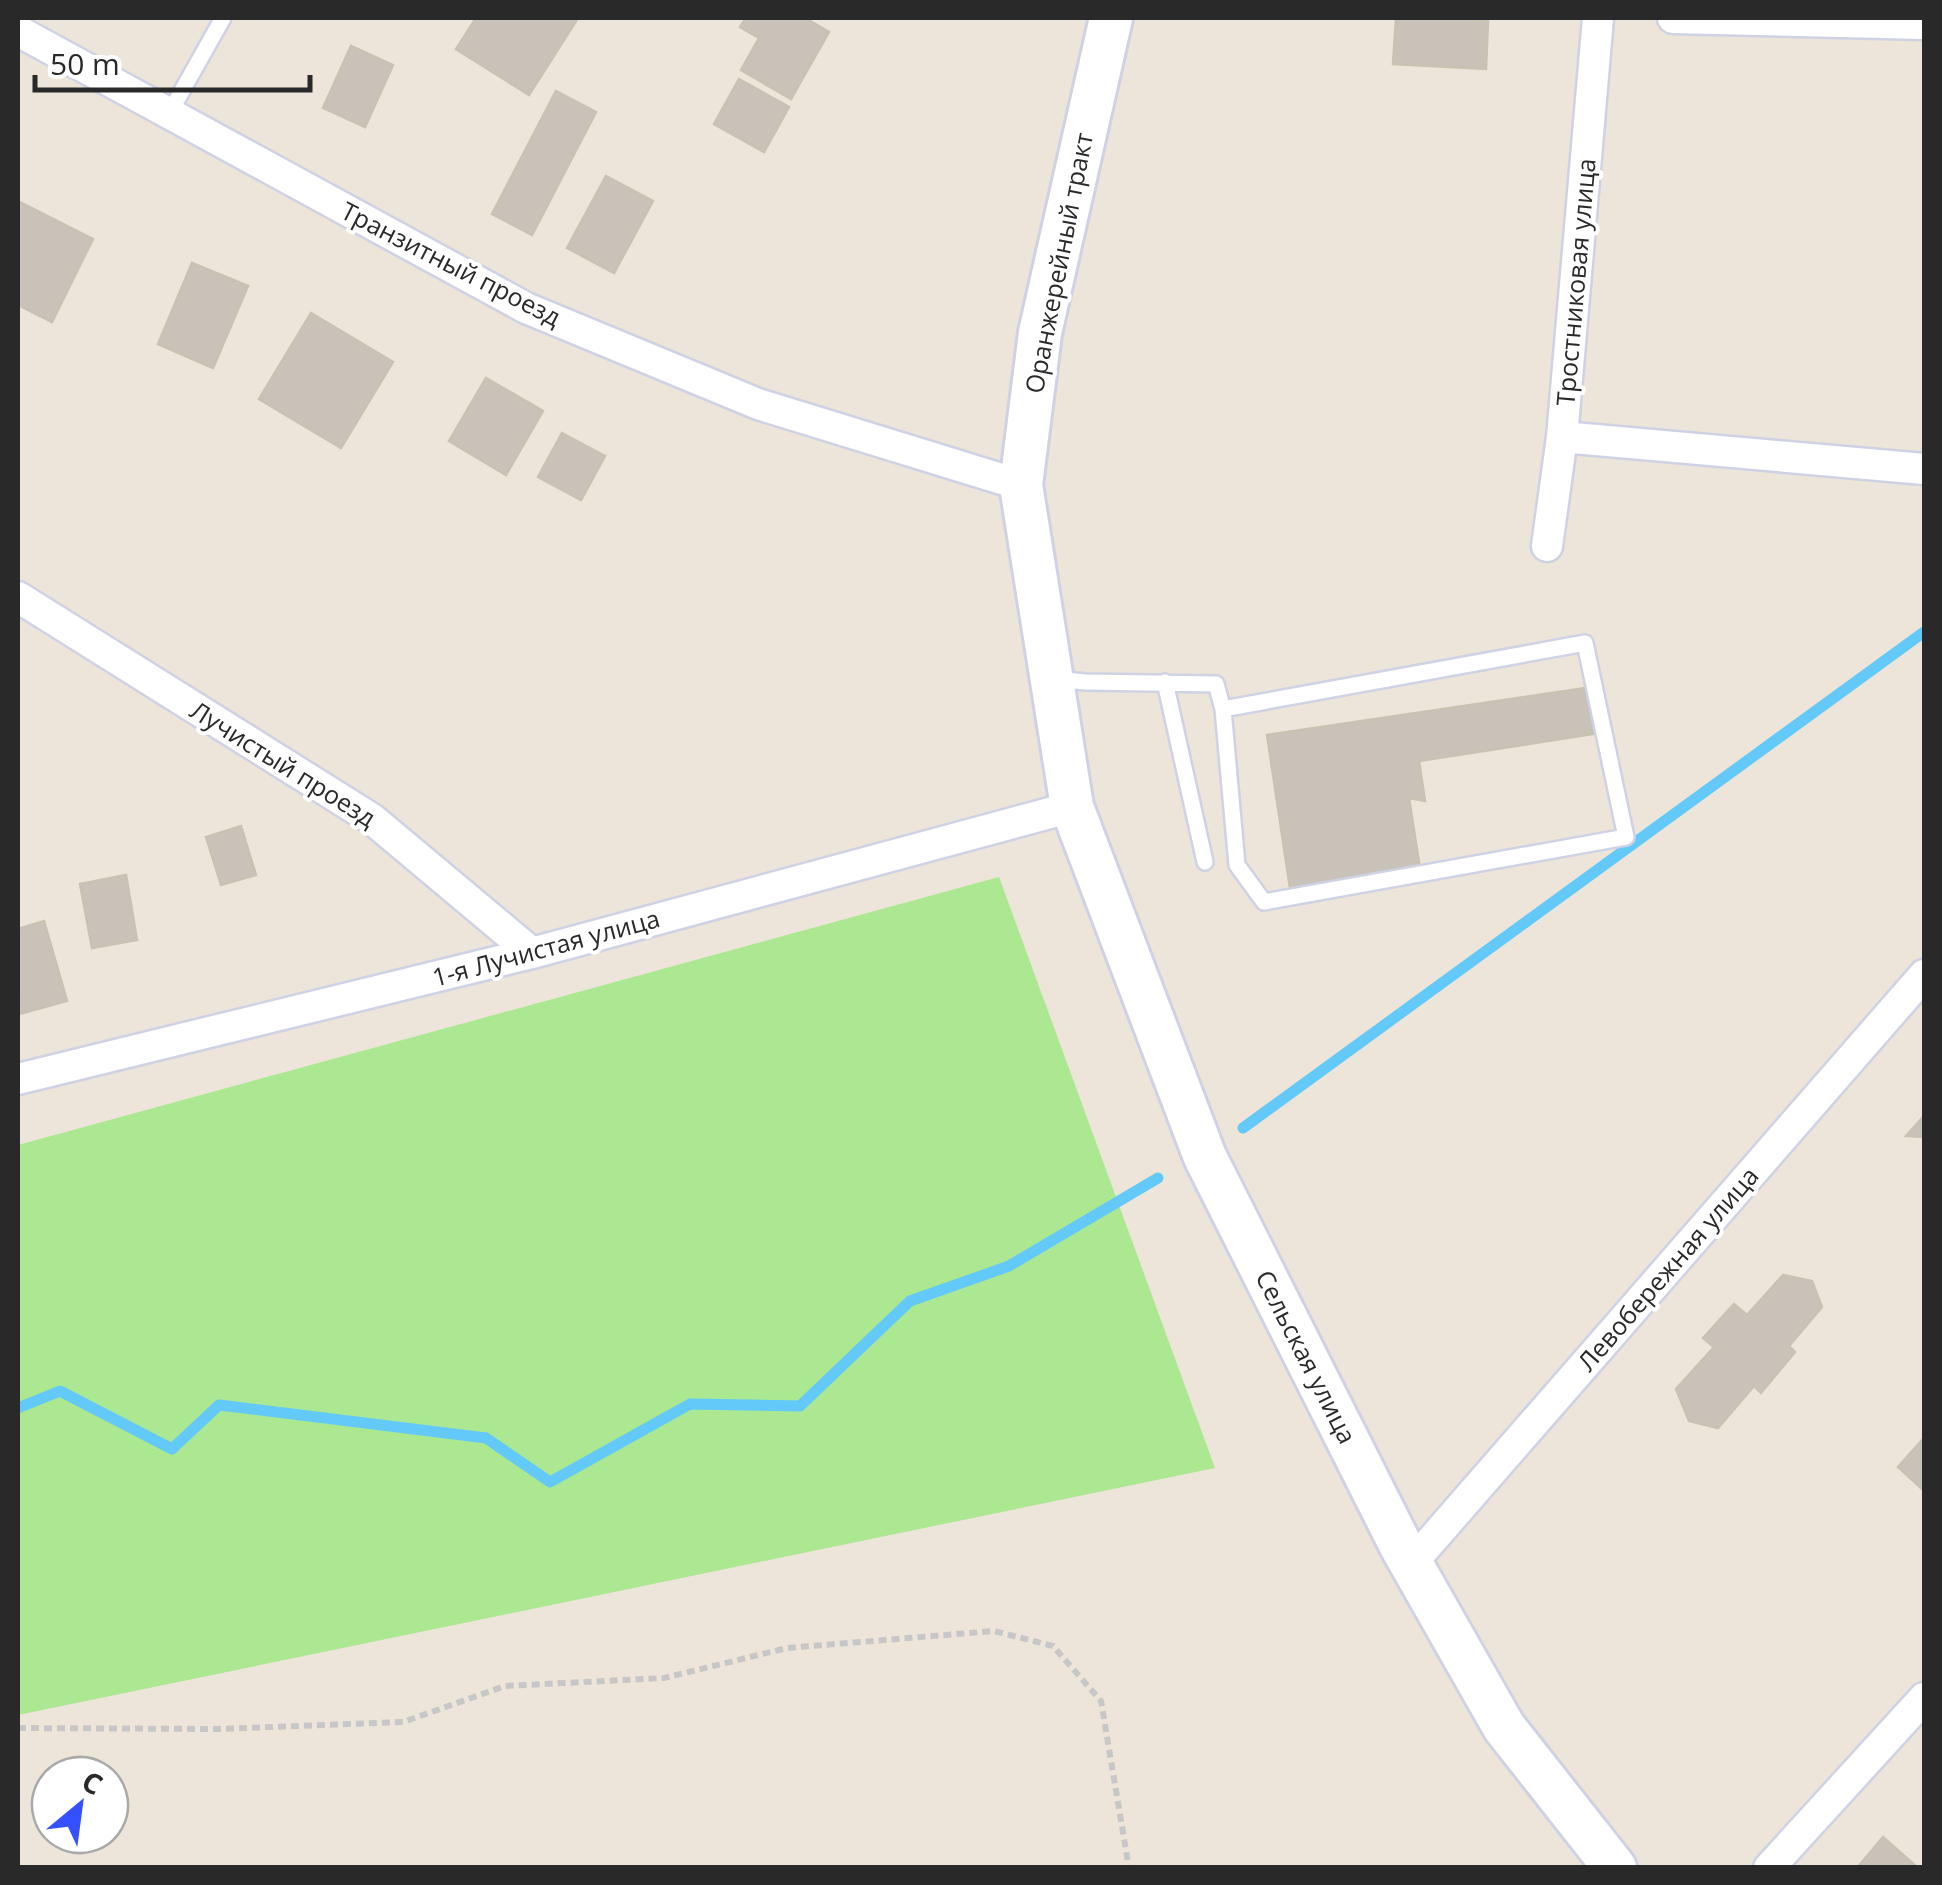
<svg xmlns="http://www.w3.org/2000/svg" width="1942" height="1885" font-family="'Open Sans',sans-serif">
<rect width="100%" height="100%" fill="#ede5d9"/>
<path fill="#abe891" d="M999,877L1215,1468L18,1715V1145Z"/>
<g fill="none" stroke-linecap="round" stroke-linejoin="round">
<path stroke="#63c9f8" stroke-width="11" d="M1243,1128L1924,632
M18,1408L60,1391L172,1449L219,1405L486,1438L550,1482L690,1404L800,1406L910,1301L1009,1266L1158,1178"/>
</g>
<path fill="#c8c2b9" stroke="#c8c2b3" stroke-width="2.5" d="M476,18H578L529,95L456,49Z
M746,18H805L829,32L791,99L741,70L759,38L740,27Z
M1396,18L1488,21L1486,69L1393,64Z
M351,46L393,65L365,127L323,108Z
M739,79L789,107L764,152L714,124Z
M556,91L596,112L532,235L492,214Z
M606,176L653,201L614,273L567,248Z
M18,201L93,239L52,322L18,305Z
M192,263L248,286L213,368L158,344Z
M311,313L393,362L341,448L259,399Z
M486,378L543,411L506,475L449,441Z
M562,433L605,456L581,500L538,477Z
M1586,688L1593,734L1419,761L1425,801L1409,798L1420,869L1290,888L1267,735Z
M241,826L256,875L221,885L206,837Z
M126,875L137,940L92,948L80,884Z
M44,921L67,1001L19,1014L18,929Z
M1924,1116V1137L1906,1136Z
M1783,1275L1812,1281L1822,1307L1789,1346L1795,1352L1761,1393L1754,1386L1718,1428L1689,1421L1676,1389L1714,1347L1703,1338L1734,1304L1747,1315Z
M1923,1439L1924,1440V1491L1898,1467Z
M1883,1837L1918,1868H1857Z"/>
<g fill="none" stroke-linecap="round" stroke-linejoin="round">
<g stroke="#cfd2e4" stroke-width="20">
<path id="lane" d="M169,114L223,18
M1056,679L1085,682L1216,684L1223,709L1585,643L1626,837L1264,902L1237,865L1223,709
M1165,682L1205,862"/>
</g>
<g stroke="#cfd2e4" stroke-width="35">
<path id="street" d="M1673,18L1924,24
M18,31L526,308L758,404L1021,485
M1562,437L1924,469
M1547,546L1562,437L1598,18
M18,597L372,819L532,953
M18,1079L532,953L1072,807
M1411,1564L1924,975
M1769,1868L1924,1698"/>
</g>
<g stroke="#cfd2e4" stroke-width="48">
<path id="secondary" d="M1111,18L1040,333L1021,485L1072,807L1205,1157L1401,1546L1504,1727L1615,1868"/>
</g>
<path stroke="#c7c7c7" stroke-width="6" stroke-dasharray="8 5" stroke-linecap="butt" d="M18,1728L219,1729L403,1722L505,1686L664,1678L787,1648L994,1631L1053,1646L1101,1701L1129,1868"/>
<use href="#lane" stroke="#fff" stroke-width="15"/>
<use href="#street" stroke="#fff" stroke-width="30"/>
<use href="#secondary" stroke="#fff" stroke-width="42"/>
</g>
<g text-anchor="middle" stroke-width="8" stroke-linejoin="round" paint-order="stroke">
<g font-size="25" fill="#292929" stroke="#fff">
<text transform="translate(1059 263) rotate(-79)" y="9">Оранжерейный тракт</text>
<text transform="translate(451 264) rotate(27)" y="9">Транзитный проезд</text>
<text transform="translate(1576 282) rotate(-85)" y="9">Тростниковая улица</text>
<text transform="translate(283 764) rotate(32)" y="9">Лучистый проезд</text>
<text transform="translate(546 948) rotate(-15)" y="9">1-я Лучистая улица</text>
<text transform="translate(1668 1269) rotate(-49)" y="9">Левобережная улица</text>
<text transform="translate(1306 1357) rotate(63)" y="9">Сельская улица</text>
</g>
</g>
<rect width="1942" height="1885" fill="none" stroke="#292929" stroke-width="40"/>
<g transform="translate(80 1805) rotate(29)"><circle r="48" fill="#ffffff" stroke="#a9a9a9" stroke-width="2.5"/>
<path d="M0-8L18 38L0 25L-18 38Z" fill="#3450ff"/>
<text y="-15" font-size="28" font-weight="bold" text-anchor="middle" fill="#292929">С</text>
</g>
<path d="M35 75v15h275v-15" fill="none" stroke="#292929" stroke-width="5"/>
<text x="50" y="75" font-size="30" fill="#292929" stroke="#ffffff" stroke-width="8" paint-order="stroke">50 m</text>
</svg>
